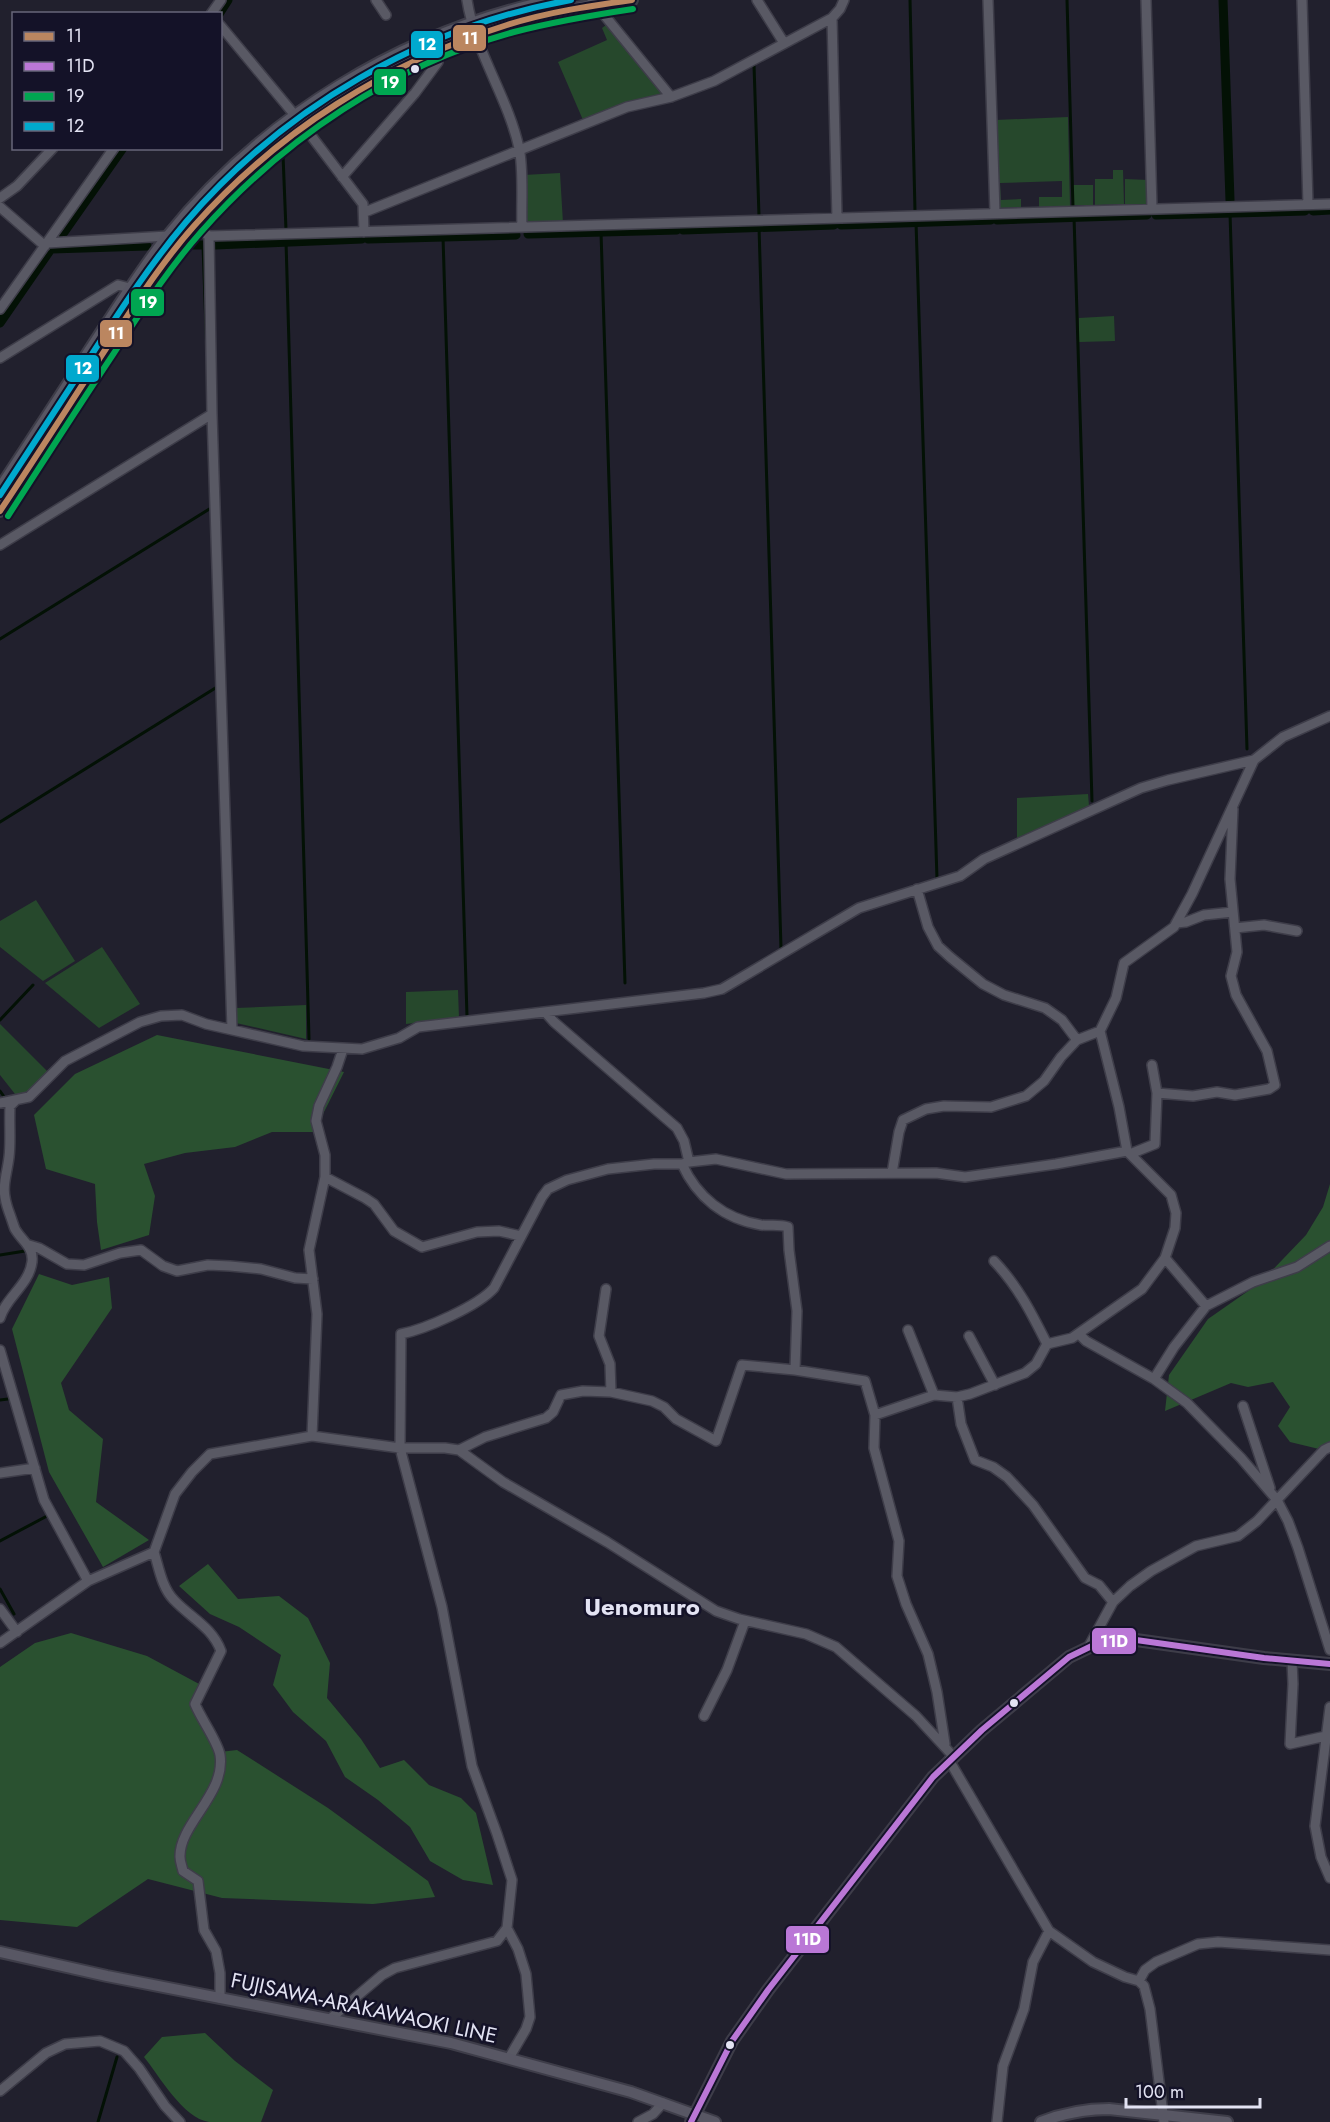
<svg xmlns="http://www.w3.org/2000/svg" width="1330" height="2122" font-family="Jost,sans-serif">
<rect width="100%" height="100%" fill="#21202d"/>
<path fill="#26482c" d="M606,25L662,94L583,120L558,62L607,40L602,28Z
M1068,117L1070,206L1039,207V197H1062V181L1000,183L1001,200L1021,199V207L997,208L995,120Z
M1113,170H1123L1124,204L1095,205V179H1113Z
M560,173L563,223H527L524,175Z
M1125,179L1148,180L1149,205H1125Z
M1073,185H1093V205H1073Z
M1114,316L1115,341L1079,342V318Z
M1088,794L1089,806L1017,838V798Z
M36,900L75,961L43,981L0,947V921Z
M102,947L140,1004L99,1028L45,983Z
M458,990L459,1018L406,1024V992Z
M306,1005V1039L236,1023V1008Z
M0,1024L48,1072L36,1086L19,1096L15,1094L0,1075Z"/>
<path fill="#2a5130" d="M157,1035L344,1072L314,1132H272L235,1147L185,1153L144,1164L155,1196L149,1235L101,1250L97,1222L95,1184L46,1169L34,1115L75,1074Z
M1330,1184V1442L1319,1449L1290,1442L1278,1426L1290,1407L1273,1382L1248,1387L1231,1383L1165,1411L1169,1375L1208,1319L1261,1282L1306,1235L1323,1207Z
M39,1274L72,1285L109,1277L112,1308L61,1383L69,1410L103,1439L96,1502L149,1540L103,1567L49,1472L12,1329Z
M208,1564L238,1599L279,1596L308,1618L330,1663L327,1698L361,1739L380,1768L404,1760L429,1785L461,1798L476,1813L493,1885L463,1880L430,1861L410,1827L378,1800L345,1777L326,1741L293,1712L273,1685L281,1655L239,1627L210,1614L179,1586Z
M71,1633L147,1656L201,1685L195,1705L220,1752L237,1750L328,1808L428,1881L435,1897L373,1904L222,1898L148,1879L77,1927L0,1920V1667L35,1643Z
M205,2033L235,2061L273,2090L261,2122C244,2122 225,2122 209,2122C183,2118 160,2077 144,2057L162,2037Z"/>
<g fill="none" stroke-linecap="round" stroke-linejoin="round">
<path stroke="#031105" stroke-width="3" d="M910,0L915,211
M1067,0L1073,207
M754,65L759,216
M1230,213L1247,749
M1074,217L1092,801
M916,222L937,879
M759,227L781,948
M286,230L283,155L307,138
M601,232L625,983
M443,237L467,1016
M286,241L309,1039
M203,245L207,355
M0,639L211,508
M0,822L217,687
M0,1020L33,985
M0,1091L5,1098
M0,1255L25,1251
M0,1400L8,1399
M0,1541L47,1516
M0,1589L14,1614
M98,2122L117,2057"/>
<path stroke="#031105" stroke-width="9" d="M1223,0L1230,200
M219,14L228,0
M1313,211L1330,210
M1156,215L1305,211
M997,220L1147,215
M841,225L991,220
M683,230L834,225
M528,234L677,230
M60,238L123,148
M368,239L516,235
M193,245H203
M215,245L362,239
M0,323L51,249L147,246"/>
<g stroke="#3e3d49" stroke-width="12">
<path id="minor" d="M376,0L386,15
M467,0C475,52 508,97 519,148C524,169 521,205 522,227
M592,0L671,97
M757,0L784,43
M988,0L995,213
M1146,0L1152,208
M1302,0L1308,204
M211,14L221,0
M832,18L837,218
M220,25L303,125L363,204L364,232
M342,177L415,93L438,62L435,51
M0,198L17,186L53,148
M0,207L45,246
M365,212L627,107L671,97L714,81L832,18L840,9L844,0
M184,218L209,236L1330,204
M209,236L212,414L232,1029
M47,243L168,236
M0,309L114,148
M0,358L118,285L130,288L141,296
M0,545L212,414
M917,889L928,927L938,946L950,957L983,984L1004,995L1045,1008L1062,1020L1077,1040L1100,1031
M1176,923L1186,922L1204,915L1233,912
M1235,928L1264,925L1297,931
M546,1013L554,1022L677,1128L684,1141L689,1162
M1152,1065L1157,1093
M0,1103L29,1097L65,1061L140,1022L161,1016L182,1015L206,1024L303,1046L362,1049L399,1038L418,1027L704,993L722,989L859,908L960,876L984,859L1141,788L1168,780L1254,760L1283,737L1330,716
M1130,1154L1155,1144L1157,1093L1193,1096L1217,1092L1235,1095L1269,1089L1275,1085L1267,1051L1236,995L1231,976L1237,952L1230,879L1233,809
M682,1164C697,1197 724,1219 761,1225C770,1226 779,1224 788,1227L789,1250L797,1311L795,1370
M892,1173L899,1132L903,1120L926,1109L944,1106L991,1107L1026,1096L1044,1081L1061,1057L1077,1040
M325,1177L365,1198L374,1204L394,1231L422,1247L477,1232L499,1231L521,1236
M29,1245L39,1248L67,1264L84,1265L120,1253L141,1250L163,1266L177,1271L208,1265L230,1266L261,1269L295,1278L313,1279
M1165,1258L1206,1306L1253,1282L1297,1267L1330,1246
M994,1261C1018,1286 1032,1314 1047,1344
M606,1289L599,1336L610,1364L611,1392
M0,1318C6,1297 29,1285 32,1262C34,1247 22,1241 15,1229C13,1224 11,1217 9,1212C0,1187 6,1181 9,1157C11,1141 9,1123 10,1106L15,1101
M908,1330L934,1395
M1079,1334L1086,1341L1154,1379L1187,1403L1241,1458L1277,1500L1288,1521L1298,1548L1330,1650
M969,1336L995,1385
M0,1350L44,1500L88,1581
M1154,1379L1174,1347L1206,1306
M957,1397L961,1424L975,1460L993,1467L1007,1477L1033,1505L1085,1578L1099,1585L1113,1602
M1243,1406L1270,1488
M875,1415L934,1395L957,1397L970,1394L1025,1373L1036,1364L1047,1344L1072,1338L1142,1289L1165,1258L1175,1228L1176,1213L1171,1195L1127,1151L1119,1107L1100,1031L1116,998L1124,963L1174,927L1192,894L1254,760
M312,1436L317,1314L309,1250L325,1177V1155L316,1121L319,1106L337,1067L343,1049
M459,1450L485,1437L546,1418L553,1412L561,1395L583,1391L611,1392L652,1401L664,1407L676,1419L716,1441L742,1365L795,1370L865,1381L875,1415L874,1448L899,1541L897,1576L906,1604L928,1654L937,1692L945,1744
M0,1473L35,1468
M154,1552C159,1568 162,1588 174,1600C191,1618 212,1627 221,1651L195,1704C201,1719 218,1742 220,1755C226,1794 179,1824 180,1857C180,1862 182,1866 183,1871L198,1881L204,1930L216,1951L220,1973V1998
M0,1609L17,1632
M0,1643L88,1581L154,1552L175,1494L192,1472L210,1454L312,1436L400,1448H445L459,1450L503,1482L607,1542L716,1611L739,1619L806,1634L836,1647L916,1716L953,1756
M1089,1646L1113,1602L1130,1586L1151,1571L1196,1546L1238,1536L1257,1521L1324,1450L1330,1447
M1292,1661L1293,1684L1290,1744L1326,1736
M1330,1707L1315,1826L1321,1857L1330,1878
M704,1716L727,1670L745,1621
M949,1760L1049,1931L1093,1962L1125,1977L1139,1981L1144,1986L1150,2009L1164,2122
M507,1928L518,1949L526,1974L530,2017L526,2029L509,2058
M1139,1981L1145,1970L1156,1962L1198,1944L1218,1942L1330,1950
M330,2019L382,1975L395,1968L497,1941L507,1928L512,1880L497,1834L472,1766L442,1607L400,1448L401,1334C426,1329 478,1306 494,1288L542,1197L548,1189L567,1180L608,1169L654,1164H682L689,1162L716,1159L786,1174L936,1173L965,1177L1056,1164L1127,1151
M0,2091L46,2053L65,2044L100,2041L124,2051L139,2068L165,2106L180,2122
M638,2122L653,2114L663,2103
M997,2122L1003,2066L1024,2009L1033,1962L1049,1931"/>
</g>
<g stroke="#3e3d49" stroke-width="14">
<path id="major" d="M0,488C30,442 60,397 89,351C114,313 138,274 166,238C263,117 402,32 553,0
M0,511C31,464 61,417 92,370C124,321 156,271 194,226C305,97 465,17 632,0
M0,1952L107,1976L451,2043L631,2092L715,2122
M691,2122L732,2041L768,1990L933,1777L982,1730L1069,1657L1098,1643L1129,1639L1264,1658L1330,1664
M1041,2122C1064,2113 1085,2109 1109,2109L1227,2122"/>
</g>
<use href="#minor" stroke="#595964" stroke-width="9"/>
<use href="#major" stroke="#585764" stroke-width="10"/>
<g stroke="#141228" stroke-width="10">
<path id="bus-1" d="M0,511C36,457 71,402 107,347C134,306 161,263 194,226C278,131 386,63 507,25C548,12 590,6 632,0"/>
</g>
<g stroke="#141228" stroke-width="10">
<path id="bus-2" d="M691,2122L732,2041L768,1990L933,1777L982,1730L1069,1657L1098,1643L1129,1639L1264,1658L1330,1664"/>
</g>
<g stroke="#141228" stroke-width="10">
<path id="bus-3" d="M8,516C43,462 78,407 114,353C141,312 168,269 201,232C283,139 393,65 514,32C553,22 593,15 633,9"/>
</g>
<g stroke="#141228" stroke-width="10">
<path id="bus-4" d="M0,495C31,447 63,399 94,351C123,306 152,262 186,222C283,108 424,26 571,0"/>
</g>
<use href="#bus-1" stroke="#bb8660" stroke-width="6"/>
<use href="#bus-2" stroke="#ba77d6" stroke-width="6"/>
<use href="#bus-3" stroke="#00a651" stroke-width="6"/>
<use href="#bus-4" stroke="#00a9ce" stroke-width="6"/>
</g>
<g fill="#e3e3f3" stroke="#141228" stroke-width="2">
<circle cx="415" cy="69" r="5"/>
<circle cx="1014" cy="1703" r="5"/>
<circle cx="730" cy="2045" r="5"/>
</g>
<g text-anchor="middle" stroke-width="5" stroke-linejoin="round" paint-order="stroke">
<g font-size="21" fill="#e3e3f3" stroke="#141228">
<text transform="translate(364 2008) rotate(12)" y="7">FUJISAWA-ARAKAWAOKI LINE</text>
</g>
<g font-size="24" font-weight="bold" fill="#e3e3f3" stroke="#141228">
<text x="642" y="1615">Uenomuro</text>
</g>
</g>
<g stroke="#141228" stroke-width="2">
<rect x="452" y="24" width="35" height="28" rx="6" fill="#bb8660"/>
<rect x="410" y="30" width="34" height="29" rx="6" fill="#00a9ce"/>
<rect x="373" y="68" width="34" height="28" rx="6" fill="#00a651"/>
<rect x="130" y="288" width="35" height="29" rx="6" fill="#00a651"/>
<rect x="99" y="319" width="34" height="29" rx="6" fill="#bb8660"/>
<rect x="65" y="354" width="35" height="29" rx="6" fill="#00a9ce"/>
<rect x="1091" y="1627" width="46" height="28" rx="6" fill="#ba77d6"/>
<rect x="785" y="1925" width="45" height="29" rx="6" fill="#ba77d6"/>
</g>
<g font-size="16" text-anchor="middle" font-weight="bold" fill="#fff">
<text x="470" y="44">11</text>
<text x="427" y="50">12</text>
<text x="390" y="88">19</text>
<text x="148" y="308">19</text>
<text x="116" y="339">11</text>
<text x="83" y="374">12</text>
<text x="1114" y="1647">11D</text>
<text x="807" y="1945">11D</text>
</g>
<rect x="12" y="12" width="210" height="138" fill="#141228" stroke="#676679" stroke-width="1.5"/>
<rect x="24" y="32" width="30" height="9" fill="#bb8660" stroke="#676679" stroke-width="1.5"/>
<text x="66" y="42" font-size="18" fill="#e3e3f3">11</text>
<rect x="24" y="62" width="30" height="9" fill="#ba77d6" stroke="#676679" stroke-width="1.5"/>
<text x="66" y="72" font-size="18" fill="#e3e3f3">11D</text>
<rect x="24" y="92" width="30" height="9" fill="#00a651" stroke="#676679" stroke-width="1.5"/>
<text x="66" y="102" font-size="18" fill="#e3e3f3">19</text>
<rect x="24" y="122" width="30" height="9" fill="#00a9ce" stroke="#676679" stroke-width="1.5"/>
<text x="66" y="132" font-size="18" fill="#e3e3f3">12</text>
<path d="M1126 2098v9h134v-9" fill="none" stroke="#e3e3f3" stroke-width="3"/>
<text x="1135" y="2098" font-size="18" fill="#e3e3f3" stroke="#141228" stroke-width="4.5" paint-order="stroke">100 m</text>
</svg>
